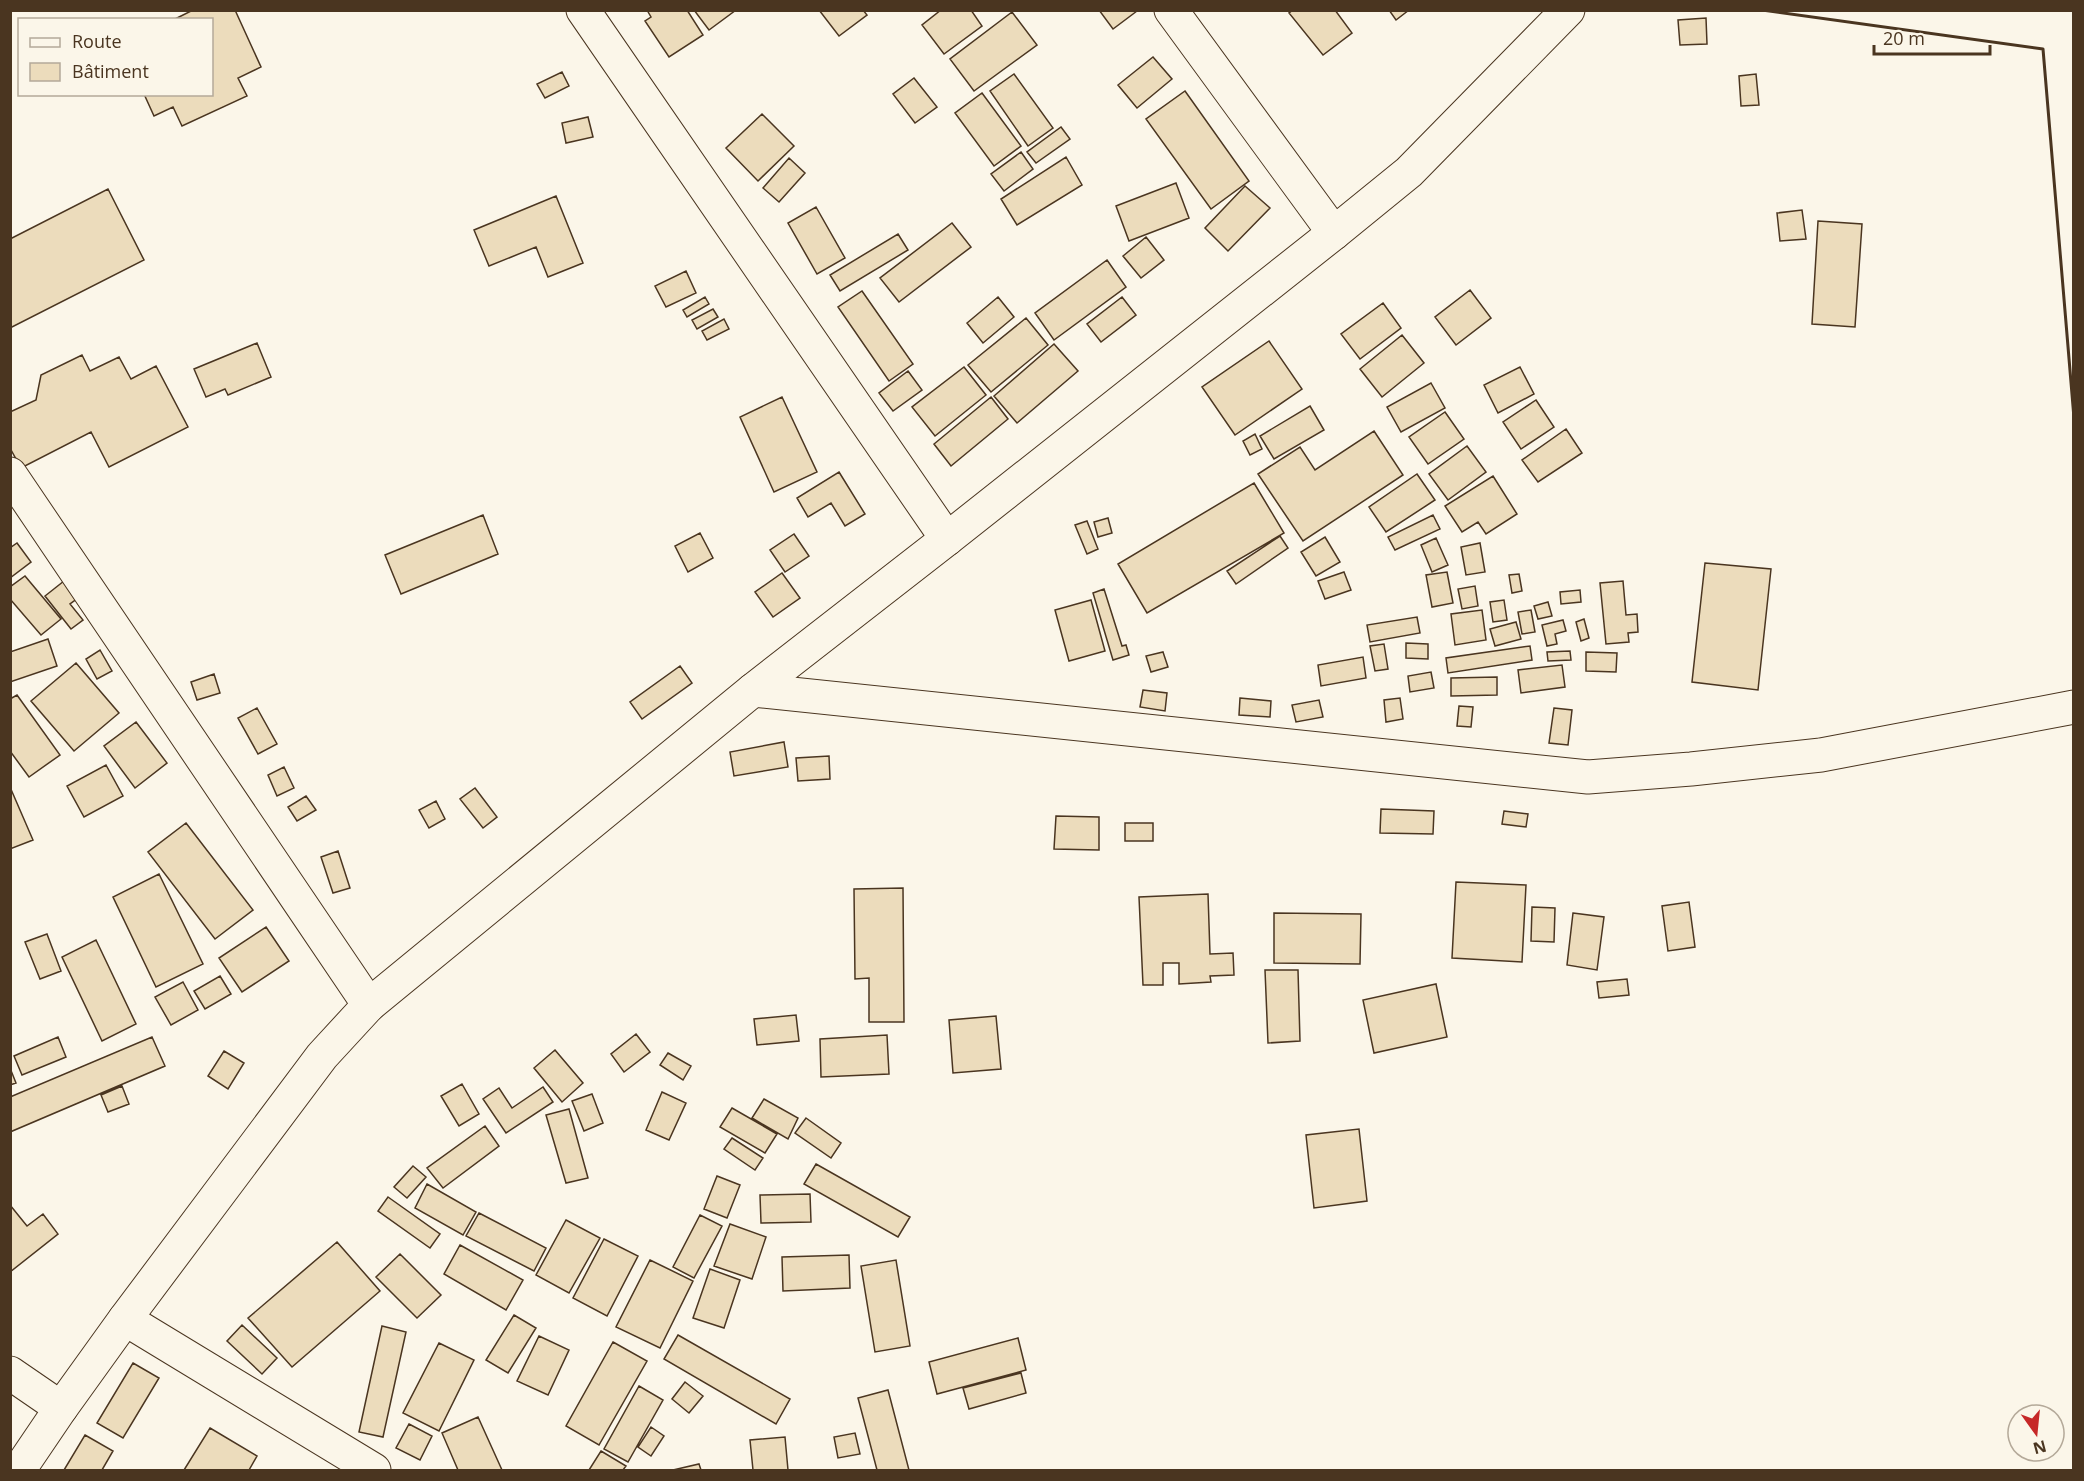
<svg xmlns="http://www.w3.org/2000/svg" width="2084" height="1481" font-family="'Open Sans',sans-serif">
<rect width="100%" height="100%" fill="#fbf6e9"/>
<path fill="#ecdcbc" stroke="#4a3520" stroke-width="1.5" d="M193,10H235L261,67L238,78L247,96L182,126L173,107L154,116L144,94H212V20H173Z
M647,10H687L703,35L669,57L645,21L651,17Z
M694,10H736L709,30Z
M819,10H863L867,15L839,36Z
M941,10H971L982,26L944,54L922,25Z
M1099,10H1136L1137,11L1113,29Z
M1293,10H1335L1352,33L1323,55L1289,13Z
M1389,10H1409L1396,20Z
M1012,12L1037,45L974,91L950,59Z
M1706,18L1707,44L1680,45L1678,20Z
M1153,57L1172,79L1137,108L1118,85Z
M562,72L569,86L545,98L537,84Z
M1014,74L1053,128L1028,146L990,91Z
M1756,74L1759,105L1741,106L1739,76Z
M914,78L937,107L915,123L893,94Z
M1185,91L1249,181L1211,209L1146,119Z
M982,93L1021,146L994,166L955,113Z
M762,114L794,146L758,181L726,148Z
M588,117L593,137L566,143L562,123Z
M1061,127L1070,139L1036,163L1027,152Z
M1021,152L1033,169L1004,191L991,174Z
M1066,157L1082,185L1017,225L1001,199Z
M789,158L805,173L779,202L763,188Z
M1176,183L1189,218L1129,241L1116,206Z
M1245,186L1270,208L1228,251L1205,228Z
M108,189L144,260L10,328V239Z
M556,196L583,263L548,277L536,247L489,266L474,230Z
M816,207L845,258L817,274L788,223Z
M1802,210L1806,239L1780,241L1777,213Z
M1818,221L1862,224L1855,327L1812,324Z
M952,223L971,247L899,302L880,278Z
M898,234L908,250L840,291L830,275Z
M1146,237L1164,260L1141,278L1123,256Z
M1107,260L1126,287L1054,340L1035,313Z
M686,271L696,293L666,307L655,286Z
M1470,290L1491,318L1456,345L1435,317Z
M862,291L913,364L889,381L838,307Z
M705,297L709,304L687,317L683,310Z
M998,297L1014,317L983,343L967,323Z
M1122,297L1136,315L1101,342L1087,324Z
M1383,303L1401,328L1360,359L1341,334Z
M713,309L718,317L697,329L692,320Z
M1026,318L1048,345L991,392L968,365Z
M724,319L729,329L707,340L702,331Z
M1402,335L1424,363L1382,397L1360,369Z
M1269,341L1302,389L1235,435L1202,387Z
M257,343L271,377L228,395L225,389L206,397L194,369Z
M1054,344L1078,371L1017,423L994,396Z
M82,355L90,371L119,357L131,379L156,366L188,427L109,467L91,432L21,468L10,448V412L36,400L41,375Z
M964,367L986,395L935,436L912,407Z
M1520,367L1534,394L1498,413L1484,385Z
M908,371L922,390L893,411L879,393Z
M1431,383L1445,408L1401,432L1387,407Z
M782,397L817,472L774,492L740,417Z
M991,397L1008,419L951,466L934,444Z
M1536,400L1554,427L1521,449L1503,422Z
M1310,406L1324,430L1274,459L1260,436Z
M1445,412L1464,439L1428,464L1409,437Z
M1566,429L1582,453L1538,482L1522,460Z
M1374,431L1403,475L1303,541L1258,474L1300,447L1315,470Z
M1255,434L1262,449L1250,455L1243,441Z
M1467,446L1486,472L1448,500L1429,474Z
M839,472L865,514L845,526L831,503L808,517L797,498Z
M1417,474L1435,500L1386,532L1369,507Z
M1493,476L1517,514L1486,534L1478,522L1462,532L1445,506Z
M1254,483L1284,533L1147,613L1118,564Z
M483,515L498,554L401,594L385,555Z
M1433,515L1440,529L1395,550L1388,537Z
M1108,518L1112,533L1098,537L1094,522Z
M1087,521L1098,549L1087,554L1075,525Z
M700,533L713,558L688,572L675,546Z
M794,534L809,556L785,572L770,550Z
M1280,536L1288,548L1236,584L1227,571Z
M1325,537L1340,562L1316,576L1301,552Z
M1436,538L1448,565L1432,572L1421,545Z
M17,543L31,562L10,578V548Z
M1480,543L1485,572L1466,575L1461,547Z
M1705,563L1771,569L1758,690L1692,682Z
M1344,572L1351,590L1325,599L1318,581Z
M1447,572L1453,603L1432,607L1426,575Z
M782,573L800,598L773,617L755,592Z
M1519,574L1522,591L1512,593L1509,575Z
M25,576L61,619L41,635L10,599V587Z
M64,581L78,598L70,604L83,620L71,629L45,596Z
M1623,581L1626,615L1637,614L1638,632L1628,633L1629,642L1606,644L1600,583Z
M1475,586L1478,606L1462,609L1458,589Z
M1104,589L1122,646L1126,645L1129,655L1113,660L1093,593Z
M1580,590L1581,602L1561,604L1560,592Z
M1091,600L1105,651L1069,661L1055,610Z
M1504,600L1507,620L1493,622L1490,602Z
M1548,602L1552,616L1538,619L1534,606Z
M1482,610L1486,640L1455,645L1451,614Z
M1531,610L1535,632L1522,634L1518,612Z
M1417,617L1420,633L1370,642L1367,625Z
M1584,619L1589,638L1581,641L1576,622Z
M1563,620L1566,631L1555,634L1557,644L1547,646L1542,625Z
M1516,622L1521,639L1495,646L1490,629Z
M48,639L57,666L10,682V652Z
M1406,643L1428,644V659L1406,658Z
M1384,644L1388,669L1375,671L1370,646Z
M1530,646L1532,660L1448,673L1446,658Z
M100,650L112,671L97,679L86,659Z
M1570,651L1571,660L1548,661L1547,652Z
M1163,652L1168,667L1151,672L1146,656Z
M1586,652L1617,653L1616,672L1586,671Z
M1363,657L1366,678L1321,686L1318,665Z
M76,663L119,713L74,751L31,701Z
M1562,665L1565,687L1521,693L1518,670Z
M680,666L692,683L642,719L630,702Z
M1431,672L1434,688L1410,692L1408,676Z
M214,674L220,693L197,700L191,682Z
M1497,677V695L1451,696V678Z
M1143,690L1167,693L1165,711L1140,707Z
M17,695L60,755L29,777L10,751V699Z
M1240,698L1271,701L1270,717L1239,715Z
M1400,698L1403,719L1386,722L1384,700Z
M1319,700L1323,717L1296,722L1292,705Z
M1459,706L1473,707L1471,727L1457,726Z
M257,708L277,744L258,754L238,718Z
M1554,708L1572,710L1568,745L1549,743Z
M136,722L167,763L135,788L104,746Z
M784,742L788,767L734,776L730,752Z
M829,756L830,779L798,781L796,758Z
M106,765L123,796L84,817L67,786Z
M284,767L294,788L277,796L268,775Z
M10,787L33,840L10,849Z
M475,788L497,817L483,828L460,799Z
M306,796L316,810L297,821L288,807Z
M436,801L445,819L429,828L419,810Z
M1381,809L1434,811L1433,834L1380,833Z
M1504,811L1528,814L1526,827L1502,824Z
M1056,816L1099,817V850L1054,849Z
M186,823L253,910L215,939L148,852Z
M1125,823H1153V841H1125Z
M338,851L350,888L333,893L321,857Z
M159,874L203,964L156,987L113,897Z
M1456,882L1526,885L1522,962L1452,958Z
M903,888L904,1022H869V978L855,979L854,889Z
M1208,894L1210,954L1233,953L1234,975L1210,976L1211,982L1179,984V963H1163V985H1143L1139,897Z
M1689,902L1695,947L1668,951L1662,906Z
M1532,907L1555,908L1554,942L1531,941Z
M1274,913L1361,914L1360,964L1274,963Z
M1573,913L1604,917L1597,970L1567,965Z
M266,927L289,961L242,992L219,958Z
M47,934L61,971L40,979L25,942Z
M96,940L136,1024L102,1041L62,957Z
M1265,970H1298L1300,1041L1268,1043Z
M220,976L231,994L205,1009L194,991Z
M1627,979L1629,995L1599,998L1597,982Z
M183,982L198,1010L171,1025L155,997Z
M1436,984L1447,1037L1374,1053L1363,1000Z
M796,1015L799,1041L757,1045L754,1019Z
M996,1016L1001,1069L953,1073L949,1020Z
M636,1034L650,1052L624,1072L611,1054Z
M887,1035L889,1074L821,1077L820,1039Z
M58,1037L66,1057L22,1075L14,1056Z
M152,1037L165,1066L10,1132V1097Z
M555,1050L583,1083L562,1102L534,1068Z
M224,1051L244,1063L228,1089L208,1076Z
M668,1053L691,1066L683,1080L660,1065Z
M10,1068L16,1083L10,1085Z
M462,1084L479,1114L459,1126L441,1096Z
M122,1086L129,1104L108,1112L101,1095Z
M543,1087L553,1102L506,1133L483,1099L499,1088L512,1108Z
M662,1092L686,1103L669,1140L646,1130Z
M592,1094L603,1123L584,1131L572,1101Z
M764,1099L798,1118L788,1139L752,1118Z
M732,1108L777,1134L765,1153L720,1127Z
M569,1109L588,1178L566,1183L546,1115Z
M806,1118L841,1143L831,1158L795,1133Z
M485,1126L499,1146L443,1188L427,1168Z
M1359,1129L1367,1201L1314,1208L1306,1135Z
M732,1138L763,1158L755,1170L724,1149Z
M816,1164L910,1217L898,1237L804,1184Z
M413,1166L426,1177L407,1198L394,1187Z
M717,1176L740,1185L727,1218L704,1209Z
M427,1184L476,1212L463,1235L415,1208Z
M810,1194L811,1222L761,1223L760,1195Z
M388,1197L440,1234L430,1248L378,1211Z
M10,1205L27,1226L43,1214L58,1234L10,1272Z
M479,1213L546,1248L534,1271L466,1236Z
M700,1215L722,1226L694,1278L673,1267Z
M566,1220L600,1238L569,1293L536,1275Z
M730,1224L766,1237L752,1279L714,1266Z
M604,1239L638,1256L607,1316L573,1298Z
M337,1242L380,1291L292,1367L248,1318Z
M460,1245L523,1280L506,1310L444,1274Z
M400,1254L441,1295L417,1318L376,1277Z
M849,1255L850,1288L783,1291L782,1257Z
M650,1260L693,1281L660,1348L616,1327Z
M896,1260L910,1346L875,1352L861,1266Z
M710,1269L740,1280L724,1328L693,1318Z
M514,1315L536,1328L508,1373L486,1360Z
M242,1325L277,1358L262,1374L227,1341Z
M382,1326L406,1332L383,1437L359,1432Z
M678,1335L790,1399L776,1424L664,1359Z
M539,1336L569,1350L548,1395L517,1381Z
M1018,1338L1026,1370L937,1394L929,1362Z
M613,1342L647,1361L599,1445L566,1426Z
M439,1343L474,1360L439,1431L403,1413Z
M133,1363L159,1378L123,1438L97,1423Z
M1021,1373L1026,1393L969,1409L963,1388Z
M685,1382L703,1396L689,1413L672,1399Z
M639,1386L663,1400L628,1462L604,1449Z
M888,1390L909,1470H877L858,1398Z
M478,1417L502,1470H458L442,1433Z
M409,1424L432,1436L420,1460L396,1448Z
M651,1427L664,1436L651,1456L638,1447Z
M210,1428L257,1456L249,1470H184Z
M855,1433L860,1454L838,1458L834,1437Z
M85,1435L113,1451L102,1470H64Z
M785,1437L788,1470H753L750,1440Z
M601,1451L626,1466L623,1470H589Z
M699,1464L701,1470H673Z"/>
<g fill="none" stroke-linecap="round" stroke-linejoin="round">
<g stroke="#4a3520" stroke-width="35">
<path id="minor" d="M583,10L947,539
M1171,10L1334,233
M10,474L369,1005
M125,1319L374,1470
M10,1373L61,1408"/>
</g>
<g stroke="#4a3520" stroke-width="35">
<path id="secondary" d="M753,690L1588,777L1691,769L1821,755L2074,707"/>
</g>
<g stroke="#4a3520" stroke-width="35">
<path id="primary" d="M19,1470L61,1408L125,1319L322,1056L369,1005L753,690L947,539L1334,233L1409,172L1568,10"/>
</g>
<use href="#minor" stroke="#fbf6e9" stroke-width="33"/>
<use href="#secondary" stroke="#fbf6e9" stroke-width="33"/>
<use href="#primary" stroke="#fbf6e9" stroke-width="33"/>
<path stroke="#4a3520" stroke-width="3" d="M1762,10L2043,49L2074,418"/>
</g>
<rect width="2084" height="1481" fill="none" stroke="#4a3520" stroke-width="24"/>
<rect x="18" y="18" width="195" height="78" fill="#fbf6e9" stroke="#b4a999" stroke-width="1.5"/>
<rect x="30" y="38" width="30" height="9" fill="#fbf6e9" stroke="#b4a999" stroke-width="1.5"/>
<text x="72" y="48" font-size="18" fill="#4a3520">Route</text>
<rect x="30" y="63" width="30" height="18" fill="#ecdcbc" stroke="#b4a999" stroke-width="1.5"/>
<text x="72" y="78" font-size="18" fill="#4a3520">Bâtiment</text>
<g transform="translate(2036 1433) rotate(165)"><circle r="28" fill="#fbf6e9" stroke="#b4a999" stroke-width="1.5"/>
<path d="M0-4.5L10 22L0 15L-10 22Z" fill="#c62828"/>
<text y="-9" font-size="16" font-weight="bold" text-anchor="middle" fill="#4a3520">N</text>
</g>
<path d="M1874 45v9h116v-9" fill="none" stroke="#4a3520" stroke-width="3"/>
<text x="1883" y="45" font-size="18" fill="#4a3520" stroke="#fbf6e9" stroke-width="4.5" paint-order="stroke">20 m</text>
</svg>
